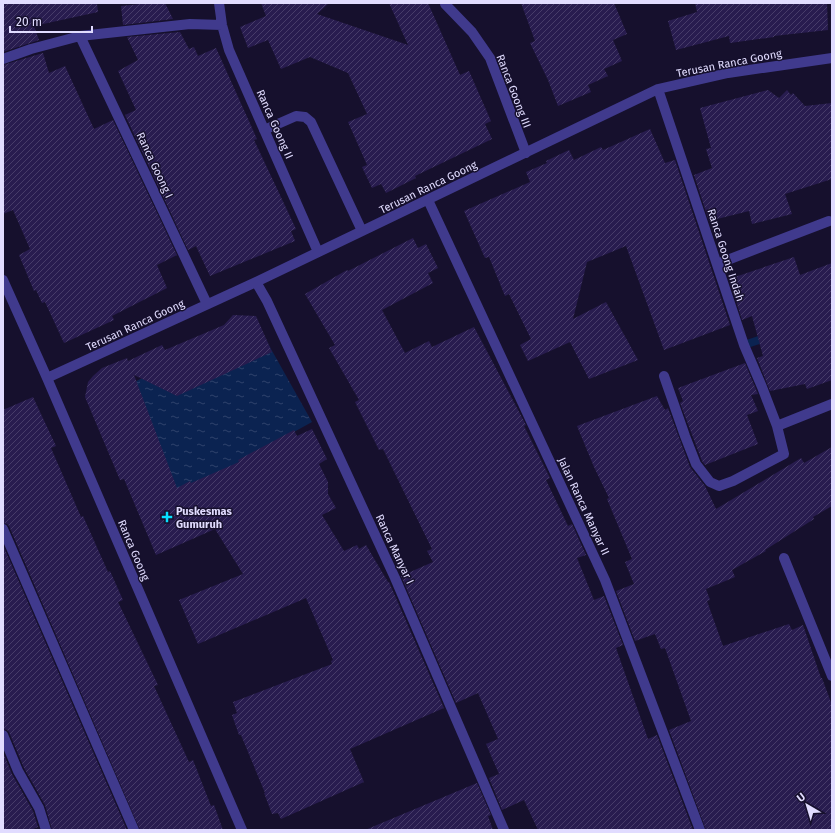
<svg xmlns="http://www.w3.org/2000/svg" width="835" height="833" font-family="'Fira Sans',sans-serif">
<defs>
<pattern id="water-ripples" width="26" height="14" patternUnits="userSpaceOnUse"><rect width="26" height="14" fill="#0b2351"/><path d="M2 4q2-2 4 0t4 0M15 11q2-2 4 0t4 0" fill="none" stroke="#2e426b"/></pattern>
<pattern id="building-hatch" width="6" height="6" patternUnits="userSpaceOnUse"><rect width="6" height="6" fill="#281c4f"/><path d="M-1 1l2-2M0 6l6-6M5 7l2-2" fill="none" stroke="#473c69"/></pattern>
</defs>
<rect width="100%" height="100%" fill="#16102d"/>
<path fill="url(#water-ripples)" d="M253,317L312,422L152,510L93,405Z"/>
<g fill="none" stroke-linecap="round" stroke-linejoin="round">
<path stroke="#0b2351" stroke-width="8" d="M744,345L768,337"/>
</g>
<path fill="url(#building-hatch)" d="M3,3H97L98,12L34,26L39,40L3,52Z
M150,3H165L173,19L123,25L121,6Z
M261,3H329L317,14L408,45L389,3H428L460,75L469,71L491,121L485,124L492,139L415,176L416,178L386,193L381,184L372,188L362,167L367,165L348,122L367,114L348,73L310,57L281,69L268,40L248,48L240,27L266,16Z
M521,3H614L627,34L613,40L622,61L604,69L608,76L588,85L591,92L558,106L548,80L530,43L535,41Z
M695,3H827L828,30L774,36V37L730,43L729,36L676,50L668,21L697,12Z
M180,32L189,49L194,47L198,56L216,48L257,139L254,140L296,229L291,231L295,241L210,276L196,246L188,250L125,115L136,110L118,71L138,60L127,37Z
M43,53L49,73L65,66L94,129L113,120L177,255L157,265L167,288L112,316L114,320L64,343L45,302L42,303L36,290L34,291L19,255L30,249L13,210L3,214V65Z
M768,90L779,98L787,90L791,95L793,93L805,106L832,103V179L785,194L792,214L752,224L749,211L709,221L694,175L712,168L706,149L711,148L700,108Z
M650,129L665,163L675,160L730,325L664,350L626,246L587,262L573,319L606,302L638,360L589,379L570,342L528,361L520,345L531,339L509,294L505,296L489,257L485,258L464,211L530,182L526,172L547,163L546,161L569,150L574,160L601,147L603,150Z
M413,238L418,248L426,244L438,268L428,273L433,283L382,310L405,353L429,341L432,347L474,327L526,425L524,426L550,478L546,480L568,526L572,524L586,555L577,558L594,600L604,596L623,645L616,648L648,739L657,735L693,830H538L524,800L502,810L489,778L499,774L486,744L498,739L478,693L456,703L401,576L433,562L427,551L432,549L383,449L379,450L355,402L359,400L329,348L335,345L305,294L347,270L348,271Z
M794,257L800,275L832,263V380L807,389L805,384L770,391L757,358L763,356L752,316L742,320L729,279Z
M233,315L256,316L272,352L177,396L134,375L177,488L190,481L191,483L239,462L238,460L294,430L297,436L312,429L327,459L319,464L328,482V494L336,508L322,515L344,551L357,545L359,549L366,545L388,582H389L444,708L350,749L364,782L281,819L278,813L272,814L264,793H265L241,735H239L232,715L237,713L233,702L332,664L331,661L333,660L306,598L198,644L179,600L243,574L215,529L156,555L124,479L120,480L85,397L88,382L93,376L102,368L127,358L128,361L162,345L165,350L224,325Z
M745,363L758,394L751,395L758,411L747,415L758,444L705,465L702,461L680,403L683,401L678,388Z
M657,396L665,410L668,408L690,467L705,486L716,509L801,458L804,463L832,447V506L813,517L814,519L765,550L766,551L732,570L735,577L706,589L710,600L707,601L723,646L789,624L792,630L803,625L821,678H822L832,705V830H706L669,730L691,721L665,648L661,649L655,634L635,641L616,591L634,584L625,562L632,559L607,499L609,498L594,467L577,426Z
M33,397L56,446L51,448L81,517L83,516L108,572L110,571L123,600L118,602L158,685L154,686L189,762L193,760L211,806L214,805L223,830H140L9,526L7,524L3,523V410Z
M3,545L127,830H52L45,805L24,768L9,732L7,730L3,729Z
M3,752L12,774L33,811L38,827L31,830H3Z
M477,783L491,815L488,816L493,830H365Z"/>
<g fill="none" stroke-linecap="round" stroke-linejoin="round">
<path stroke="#403a8d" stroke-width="10" d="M219,3L222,25L229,50L318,252
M445,4L472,32L490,58L526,153
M80,36L207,304
M3,59L31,49L80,36L190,24L222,25
M658,89L744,345L762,387L777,426L784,454L733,481L719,486L710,482L696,464L685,436L664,376
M264,130L296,116L305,117L311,122L362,231
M428,200L605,580L700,830
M717,264L829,221
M3,280L47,378L242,830
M256,282L267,301L395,578L504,830
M47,378L256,282L658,89L728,73L832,58
M777,426L832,404
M3,529L134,830
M784,558L832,676
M3,735L18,771L39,808L46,830"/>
</g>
<path fill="#08dfff" stroke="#16102d" stroke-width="1.5" d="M165 511h4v4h4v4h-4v4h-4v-4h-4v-4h4z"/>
<g text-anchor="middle" stroke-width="3" stroke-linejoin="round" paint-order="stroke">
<g font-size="11" fill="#e1dcff" stroke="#16102d">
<text transform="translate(729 63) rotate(-11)" y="4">Terusan Ranca Goong</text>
<text transform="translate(514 91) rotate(69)" y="4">Ranca Goong III</text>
<text transform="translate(275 124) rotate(66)" y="4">Ranca Goong II</text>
<text transform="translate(155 165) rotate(65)" y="4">Ranca Goong I</text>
<text transform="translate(428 187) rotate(-26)" y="4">Terusan Ranca Goong</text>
<text transform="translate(726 255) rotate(72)" y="4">Ranca Goong Indah</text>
<text transform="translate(135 325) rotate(-25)" y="4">Terusan Ranca Goong</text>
<text transform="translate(584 506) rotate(65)" y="4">Jalan Ranca Manyar II</text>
<text transform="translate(395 549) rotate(65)" y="4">Ranca Manyar I</text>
<text transform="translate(134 550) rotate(67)" y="4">Ranca Goong</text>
</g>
<g font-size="11" font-weight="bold" fill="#e1dcff" stroke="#16102d" text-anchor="start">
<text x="176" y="515">Puskesmas<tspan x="176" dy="13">Gumuruh</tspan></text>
</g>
</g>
<rect width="835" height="833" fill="none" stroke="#e1dcff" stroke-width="8"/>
<g transform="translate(807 805) rotate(322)" stroke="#16102d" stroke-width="3" paint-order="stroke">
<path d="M0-3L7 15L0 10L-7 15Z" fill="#e1dcff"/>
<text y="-6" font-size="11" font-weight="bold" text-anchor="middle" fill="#e1dcff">U</text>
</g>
<path d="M10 26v6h82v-6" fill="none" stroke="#e1dcff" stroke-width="2"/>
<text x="16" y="26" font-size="12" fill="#e1dcff" stroke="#16102d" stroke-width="3" paint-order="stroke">20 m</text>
</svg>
